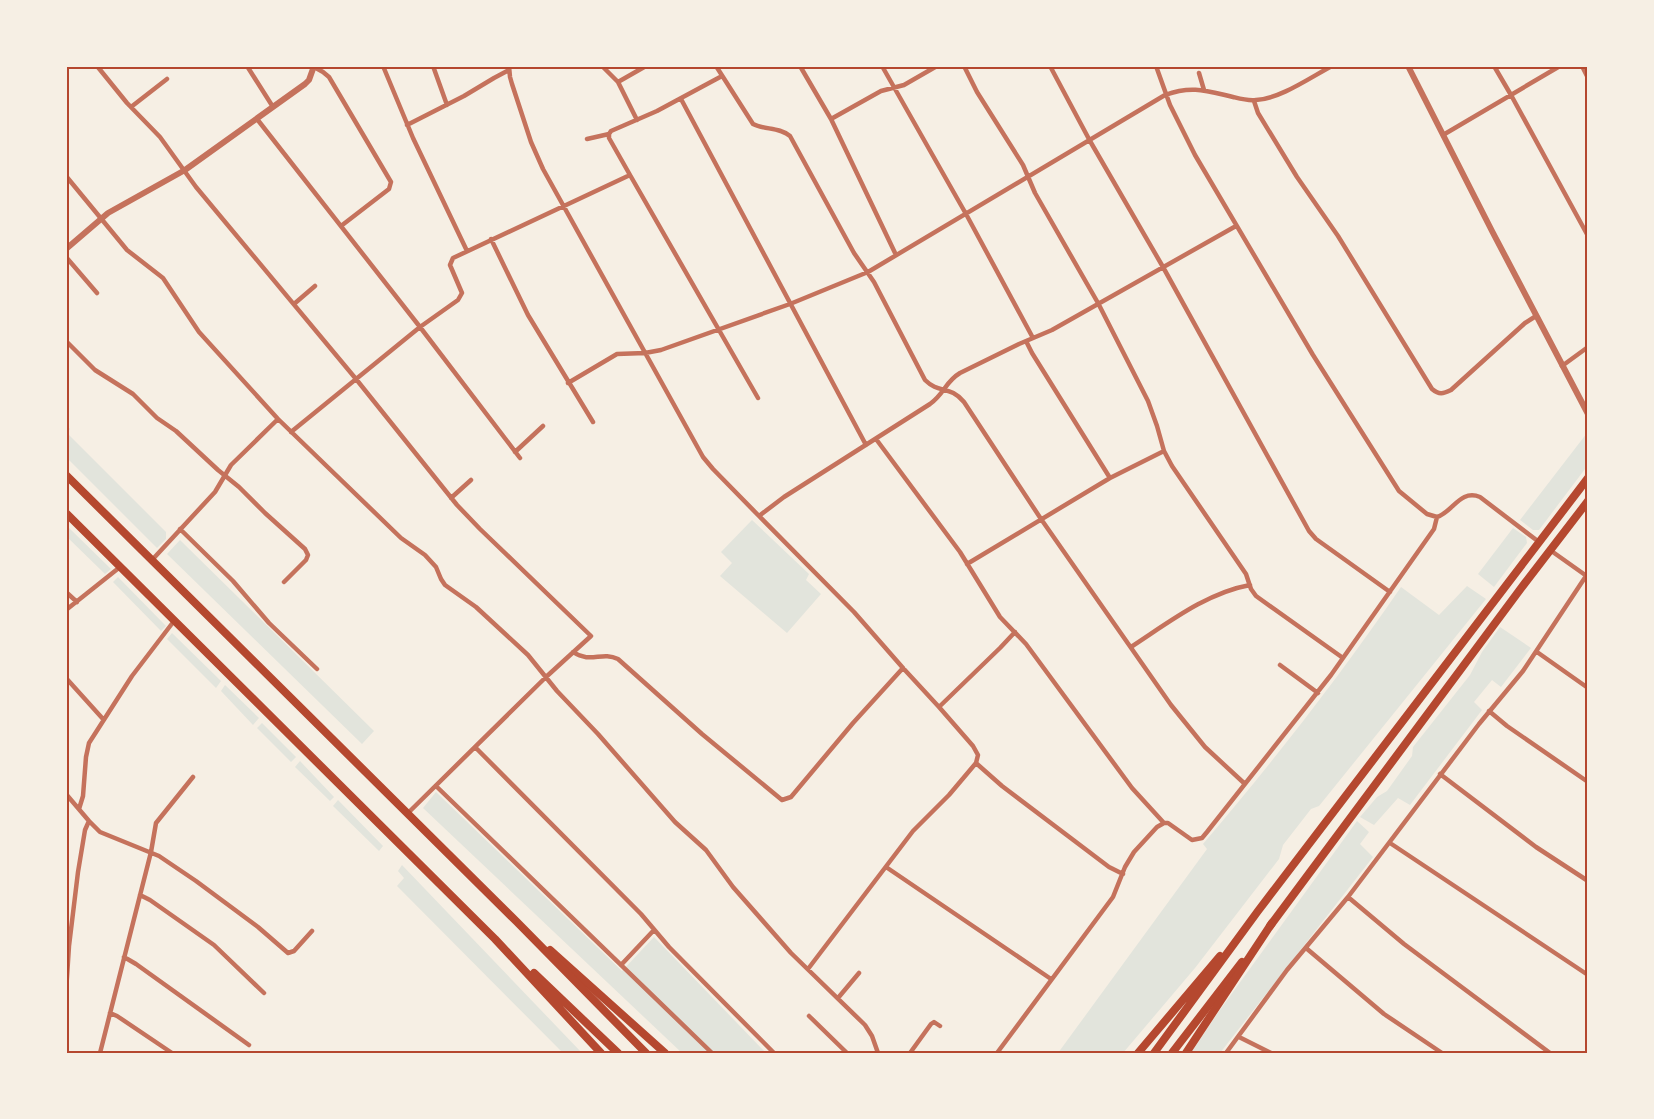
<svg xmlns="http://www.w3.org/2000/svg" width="1654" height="1119" font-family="Lato,sans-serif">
<rect width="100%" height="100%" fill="#f6efe4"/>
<path fill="#e2e4dc" d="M66,425L70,429L67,433L166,532V539L157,548L66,457Z
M1587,433L1588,465L1539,530H1533L1520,520Z
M752,520L809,574L806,580L821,594L787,633L720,576L732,563L721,552Z
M66,525L111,569L105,574L66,536Z
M1513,528L1526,537L1527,543L1494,587L1478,574Z
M180,540L374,731L362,744L167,554Z
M118,577L166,626L161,631L113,582Z
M1467,586L1486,599L1319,806L1311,809L1283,845L1279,859L1195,968L1123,1053H1058L1207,849L1203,844C1273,762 1340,676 1401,587L1439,615Z
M1500,627L1531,648L1501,687L1492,680L1474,702L1482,710L1410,805L1398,798L1374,825L1360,817L1377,797L1387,791L1412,756L1413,747L1470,675L1482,652Z
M172,633L221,681L216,688L167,639Z
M225,685L259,718L253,725L221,691Z
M262,723L296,757L291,762L257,728Z
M300,761L334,797L330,801L295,767Z
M436,792L622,971L654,937L766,1053H682L423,808Z
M338,800L383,846L379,851L333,806Z
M1357,821L1369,832L1360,844L1373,857L1220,1053H1191L1217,1014Z
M402,865L582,1053H563L397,886L404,878L398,871Z"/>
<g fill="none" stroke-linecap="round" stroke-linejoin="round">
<path stroke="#c5725c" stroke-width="4.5" d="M97,66L127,103L160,137L196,187L356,379L457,505L480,529L591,636L546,677L407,814
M247,66L273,107
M383,66L413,138L467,251
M433,66L447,105
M509,66L510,77L512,84L531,142L543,169L703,457L713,469L759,516L854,612L903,668L939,707L973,746L978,755L976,763L949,795L913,831L808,969
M602,66L618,82L637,120
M716,66L753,124C765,130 779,127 790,136L854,253L874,282L925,380C939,394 950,385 964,402L1041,519L1171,705L1205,747L1245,784
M800,66L831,119L896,255
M882,66L966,214L1033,338
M964,66L977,92L1023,165L1035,193L1098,303L1148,401L1157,426L1164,451L1172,466L1246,574L1251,589L1256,596L1343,658
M1050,66L1090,141L1163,267L1309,531L1316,539L1390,592
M1156,66L1170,105L1195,155L1313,355L1399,491L1427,514L1437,517C1453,512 1460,489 1480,497L1539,542
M1494,66L1511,95L1588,236
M1582,66L1588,78
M314,67L323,72L329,77L391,182L389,189L341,226
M1199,73L1204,90
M722,76L657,111L611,131L609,134V138L630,175L758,398
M618,82L646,66
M681,99L866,445
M1254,101L1258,113L1297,177L1338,236L1432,389C1439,395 1443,394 1451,390L1525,323L1536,316
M131,107L167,79
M257,119L420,327L520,458
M831,119L881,91L904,85L937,66
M407,125L464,96L494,78L509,70
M1443,135L1560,66
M587,139L609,134
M66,176L127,250L163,278L199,332L278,419L401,538L425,555L436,567L441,579L445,585L476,607L528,655L557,691L598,734L675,822L706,850L733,887L791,953L865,1025L872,1036L878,1053
M491,239L528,315L593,422
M66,257L97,293
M294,304L315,286
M66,341L95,370L133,394L157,418L176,431L218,470L239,487L265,513L305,549L308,555L306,560L284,582
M1026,341L1032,353L1110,478
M1562,366L1588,347
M568,383L617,354L645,353L661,350L790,304L868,272L1165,95C1192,85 1207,91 1233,97C1241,99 1248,101 1256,100C1280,99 1311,77 1332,66
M291,432L420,327L458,300L462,293L450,265L453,258L630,175
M876,439L960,552L1000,617L1026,644L1132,788L1164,823
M515,452L543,426
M451,498L471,480
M759,516L784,497L930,404C945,393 945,382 960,373L1019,344L1052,330L1236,226
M180,529L233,581L269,623L317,669
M1550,550L1588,577
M152,560L215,492L231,465L278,419
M967,564L1110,478L1164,451
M66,592L77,602
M66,610L120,567
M1131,647C1168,623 1206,593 1250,585
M573,652C591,664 601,651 618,659L702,734L782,800L791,797L853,723L903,668
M1537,652L1588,688
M1280,665L1318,693
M66,678L103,719
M939,707L1000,648L1015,632
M1489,711L1507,726L1588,782
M475,747L641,914L669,947L774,1053
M976,763L1002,786L1109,867L1123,874
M1440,774L1536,847L1588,881
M436,786L712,1053
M66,794L89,821L100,832L159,856L196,881L258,927L288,953L294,951L312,931
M79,809L83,796L86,757L89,743L132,676L174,621
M1390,843L1588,975
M886,867L1051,979
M140,895L150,900L214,945L264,993
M1348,897L1404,944L1550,1053
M1306,948L1384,1014L1442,1053
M124,957L136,964L249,1045
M621,965L654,930
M66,992L69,946L78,872L85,830L89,821
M838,998L859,973
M110,1013L117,1016L172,1053
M809,1016L847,1053
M1239,1037L1271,1053
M100,1053L151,852L156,823L193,777
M910,1053L931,1024L934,1022L940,1026
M997,1053L1113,897L1125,867L1134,852L1157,827L1164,823H1168L1192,840L1202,838L1207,832L1331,675L1434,529L1437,517
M1226,1053L1287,970L1348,897L1479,724L1523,671L1586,576"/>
<path stroke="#c5725c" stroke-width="6" d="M1408,66L1492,231L1588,414
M66,249L108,213L185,170L305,84L309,80L314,66"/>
<path stroke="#b5482f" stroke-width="8" d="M1270,926L1525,583L1588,501
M550,950L665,1053
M1138,1053L1220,956
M1154,1053L1258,911L1588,478
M1172,1053L1242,962"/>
<path stroke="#b5482f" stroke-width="8" d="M66,475L516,921L646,1053
M66,513L495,939L601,1053
M534,973L618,1053
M1186,1053L1272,923"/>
</g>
<rect width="1654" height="1119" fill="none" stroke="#f6efe4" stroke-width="135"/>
<rect x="68" y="68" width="1518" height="984" fill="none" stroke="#b5482f" stroke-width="2"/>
</svg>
